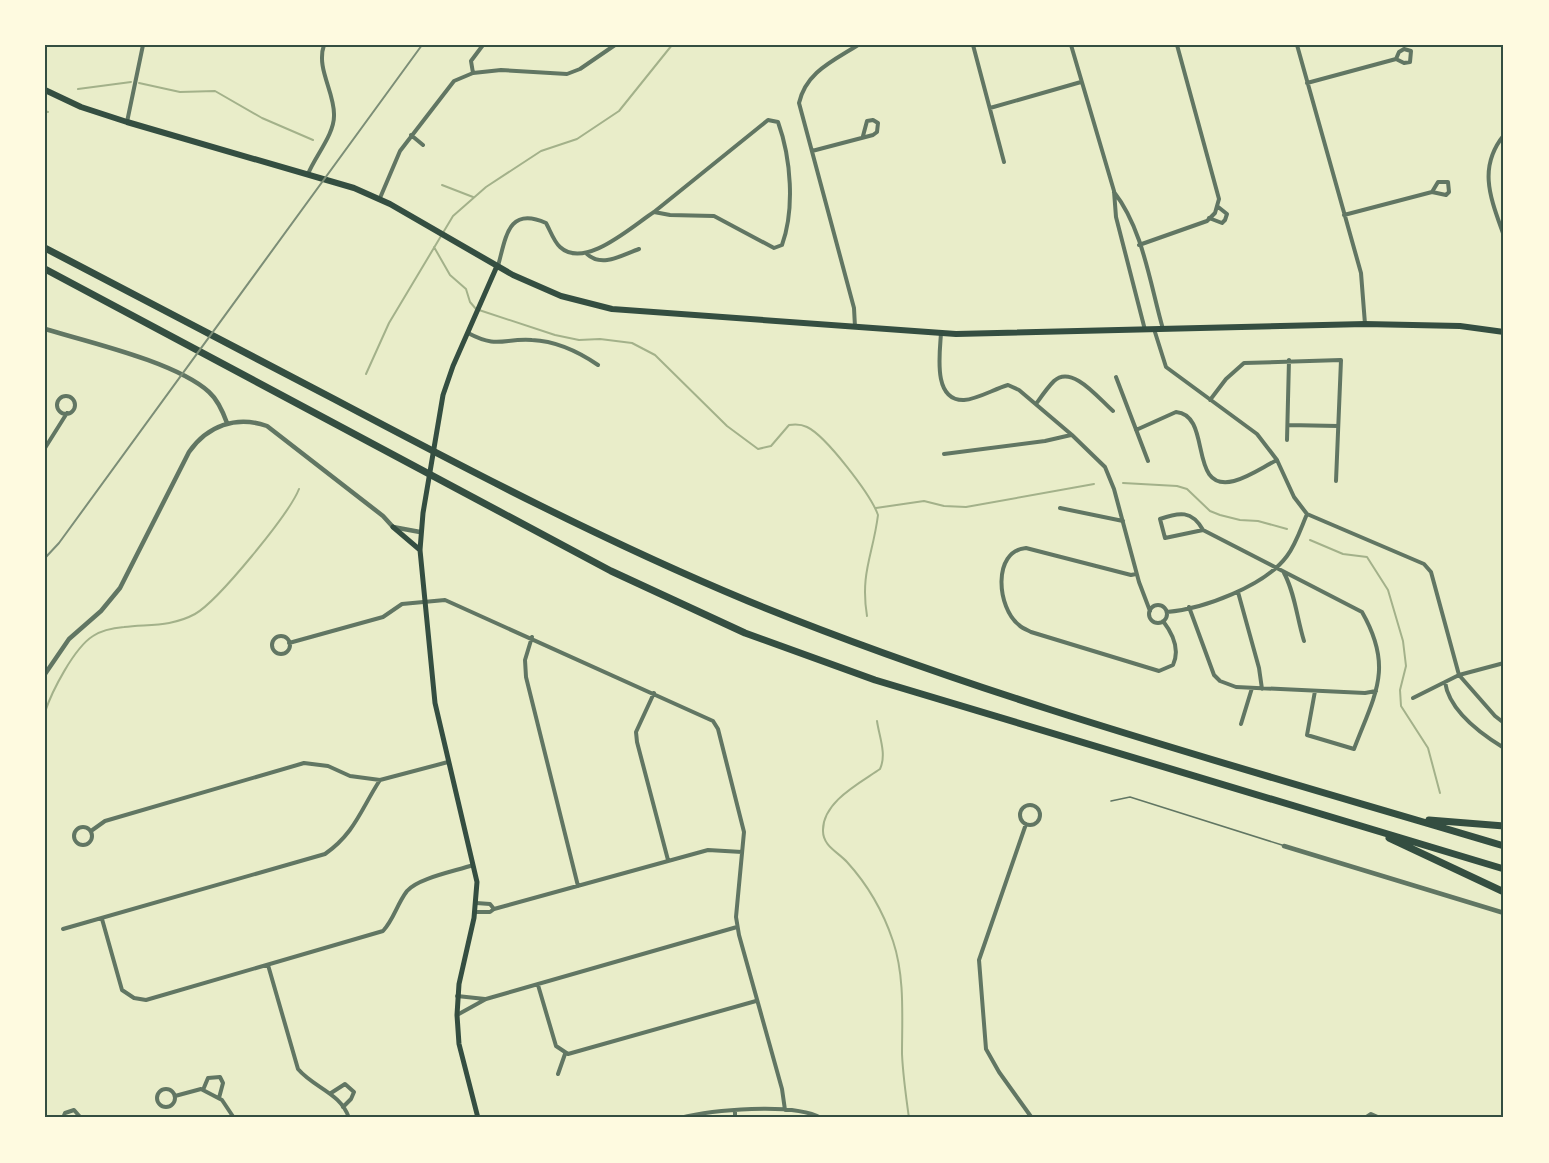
<svg xmlns="http://www.w3.org/2000/svg" width="1549" height="1163" font-family="'Fira Sans',sans-serif">
<rect width="100%" height="100%" fill="#e9edc9"/>
<g fill="none" stroke-linecap="round" stroke-linejoin="round">
<path stroke="#a3b18a" stroke-width="2" d="M139,83L180,92L215,91L262,118L313,140
M78,89L131,82
M45,111L48,112
M442,185L473,197
M434,247L450,275L466,289L470,302L476,309L555,335L579,340L600,339L632,343L655,355L727,426L758,449L771,446L789,425C795,424 801,424 807,427C826,436 871,495 878,515C873,555 860,573 867,616
M366,374L389,323L453,216L486,187L541,151L577,139L619,111L672,45
M1123,483L1177,486L1187,489L1210,511L1220,515L1240,520L1258,521L1287,529
M876,508L924,501L944,506L966,507L1094,484
M1310,540L1343,554L1367,557L1388,590L1403,641L1406,666L1400,690L1401,706L1428,748L1440,793
M45,712C52,691 74,648 93,636C102,630 113,628 124,627C149,624 171,627 195,614C218,601 289,514 299,489
M877,721C879,736 887,754 880,769C860,783 822,802 823,831C823,846 838,852 847,862C868,885 883,911 893,941C905,977 902,1017 902,1054C903,1076 906,1097 909,1118"/>
<path stroke="#617663" stroke-width="1.5" d="M1111,801L1130,797L1282,845"/>
<path stroke="#617663" stroke-width="4" d="M973,45L1004,162
M1071,45L1114,191L1116,217L1145,330
M1297,45L1361,273L1365,324
M473,73L471,61L483,45
M1307,83L1396,59L1404,63L1410,62L1411,51L1404,49L1399,52L1396,59
M990,108L1081,82
M768,120L778,122C791,158 795,209 782,245L774,248L714,216L670,215L654,212Z
M127,122L143,45
M411,135L423,145
M1504,135C1477,168 1491,199 1504,236
M812,151L873,135L877,132L878,123L873,120L867,121L863,136
M308,174C315,156 335,134 334,114C334,91 316,68 324,45
M1114,192C1143,229 1150,284 1163,329
M380,198L400,151L454,81L473,73L501,70L567,74L580,69L615,45
M1344,215L1432,192L1446,195L1449,192L1448,182H1438L1432,192
M1209,218L1222,223L1225,220L1227,214L1217,206
M1139,245L1207,221L1215,213L1219,199L1177,45
M587,254C602,268 622,255 639,249
M498,266C506,237 508,206 546,223C550,230 554,242 560,247C585,270 632,226 654,212
M855,327L854,308L799,103C806,72 833,61 858,45
M1154,329L1166,367L1257,434L1277,460L1294,497L1307,514L1424,564L1431,572L1459,675L1495,716L1504,723
M468,333C498,349 503,338 532,340C555,341 579,352 598,365
M941,333C940,352 932,401 964,400C978,399 994,389 1008,385L1019,390L1072,435L1105,467L1114,489L1139,582L1150,611
M1116,377L1148,461
M57 405a9 9 0 1 1 18 0a9 9 0 1 1-18 0Z
M1210,400L1226,379L1244,363L1341,360L1336,481
M1036,404C1041,397 1047,388 1054,381C1072,364 1099,399 1113,411
M1288,425L1338,426
M1136,430L1176,412C1213,415 1187,493 1234,481C1249,477 1263,467 1277,460
M1287,440L1289,360
M45,448L67,413
M944,454L1045,441L1071,435
M1060,508L1123,521
M1203,530C1192,510 1179,512 1160,519L1165,538L1203,530L1362,612C1394,668 1375,694 1354,749L1307,735L1315,691
M1284,573C1295,593 1297,619 1304,641
M1136,574L1131,575L1026,548C992,551 997,608 1019,625C1022,628 1027,630 1031,632L1159,671L1173,665C1180,650 1173,634 1163,621
M1238,592L1259,668L1262,689
M1149 614a9 9 0 1 1 18 0a9 9 0 1 1-18 0Z
M1189,607L1214,675L1220,681L1236,687L1365,693L1376,691
M1167,612C1203,609 1265,586 1287,556C1296,544 1301,528 1307,514
M272 645a9 9 0 1 1 18 0a9 9 0 1 1-18 0Z
M532,637L525,660L526,677L578,886
M289,643L383,617L402,604L445,600L713,721L718,729L744,832L736,917L739,935L782,1089L785,1110
M1445,682C1449,710 1481,734 1504,748
M654,693L636,732L637,742L668,860
M1413,698L1459,675L1504,663
M1241,724L1252,688
M1020 815a10 10 0 1 1 20 0a10 10 0 1 1-20 0Z
M1026,824L979,960L986,1049L999,1072L1032,1118
M74 836a9 9 0 1 1 18 0a9 9 0 1 1-18 0Z
M91,831L105,821L304,763L328,766L350,776L380,780L448,762
M476,903L490,904L494,909
M475,912H490L494,909L708,850L742,852
M102,919L122,990L134,998L146,1000L383,931C394,919 397,904 407,891C418,878 456,871 473,865
M63,929L325,854C355,833 361,809 380,780
M268,965L298,1069C314,1088 341,1093 349,1118
M538,985L556,1046L568,1054L756,1001
M457,996L485,999
M457,1015L486,999L737,927
M558,1074L565,1054
M157 1098a9 9 0 1 1 18 0a9 9 0 1 1-18 0Z
M203,1090L208,1078L220,1077L223,1083L219,1098
M331,1093L345,1084L354,1092L351,1099L343,1107
M175,1096L201,1089L222,1100L234,1118
M735,1111V1118
M63,1118L65,1113L74,1110L81,1118
M680,1118C711,1110 793,1102 821,1118
M1365,1118L1371,1114L1380,1118"/>
<path stroke="#617663" stroke-width="4.5" d="M45,329C88,342 176,362 209,392C218,400 223,412 227,423
M45,674L69,639L101,611L120,588L189,452C207,426 236,415 267,426L383,516L393,527L420,532
M1284,846L1504,913"/>
<path stroke="#344e41" stroke-width="5" d="M393,527L420,550
M478,1118L459,1044L457,1015L459,984L474,918L477,882L435,703L420,550L423,513L443,395L453,366L497,266"/>
<path stroke="#344e41" stroke-width="6" d="M45,90L81,107L127,122L354,188L390,204L513,275L561,296L612,309L956,334L1365,324L1460,326L1504,332"/>
<path stroke="#344e41" stroke-width="7" d="M45,248C141,299 238,348 334,399C470,471 606,542 748,601C993,701 1250,770 1504,846
M45,269L611,571L745,633L875,680L1504,869
M1429,820L1504,826
M1389,838L1504,892"/>
<path stroke="#7c8e77" stroke-width="2" d="M45,558L59,543L422,45"/>
</g>
<rect width="1549" height="1163" fill="none" stroke="#fefae0" stroke-width="93"/>
<rect x="46" y="46" width="1456" height="1070" fill="none" stroke="#344e41" stroke-width="2"/>
</svg>
